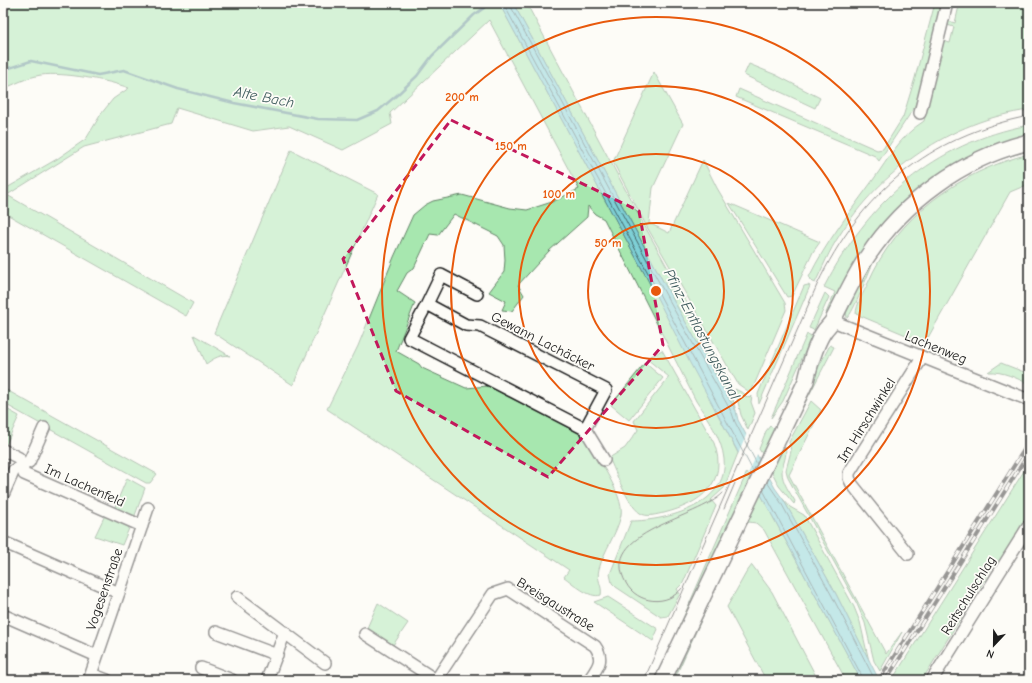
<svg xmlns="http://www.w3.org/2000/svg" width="1032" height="683" font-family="'Comic Neue',sans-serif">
<rect width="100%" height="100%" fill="#fdfcf7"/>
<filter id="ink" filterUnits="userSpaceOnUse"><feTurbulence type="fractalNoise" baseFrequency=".025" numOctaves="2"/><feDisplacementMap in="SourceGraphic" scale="8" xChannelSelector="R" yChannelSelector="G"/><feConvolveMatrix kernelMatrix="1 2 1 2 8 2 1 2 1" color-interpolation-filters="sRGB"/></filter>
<g filter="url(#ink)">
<path fill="#a7e7af" stroke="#628266" d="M3,3H499L648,280L738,453L724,488L711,500L716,506L683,583L677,589L680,594L668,616L661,617L616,587L612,583L610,574L631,521C666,521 729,505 724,459C722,438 707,418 696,401L604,219L595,214L588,206L587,217L549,251L518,285L524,295L512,311L502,310L506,301L489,292L504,272L505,260L504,245L498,236L454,214L438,235L430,234L414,268L407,273L397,291L415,303L396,351L419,364L422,368L466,388L488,386L578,433C592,446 625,496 621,515C617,534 604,550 599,569C596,580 603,586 601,595C589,599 573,583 564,577L569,570L327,409L358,346L394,257L413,215L425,205L433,201L462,195L510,208L527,210L552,202L579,189L489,20L390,113L392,124L343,150L289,126L253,131L177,108L171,124L84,147L7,195L193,303L186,316L3,212V191L5,189L57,159L86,139L101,114L113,99L129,88C108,80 63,72 41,75C28,77 15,84 3,89Z
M513,3H524L529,8L643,223L729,379V385L736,411L672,298Z
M935,3H942L920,92L914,108L879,161L875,156L736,97L739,89L877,150L883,149L903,117L915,78Z
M952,3H1029V110C951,120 880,171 839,236C829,251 823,267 815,283L810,280L809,277C826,242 850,212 873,180C889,158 900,136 924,121L943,41L950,43L954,27L947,25L948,21L955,23L959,6L952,4Z
M749,64L776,75L820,98L815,108L744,75Z
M654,72L683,124L653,188L649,223L669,233L703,160L717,188L785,303L786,310L752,390L748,391L738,384L647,227L613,162Z
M1029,125V137L922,190L828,315L826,313L835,292L824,287C868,202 933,143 1029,125Z
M1029,147V151C968,165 905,204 874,261C868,273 854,312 847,318L846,312L851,302C860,284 869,263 881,246C914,196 973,163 1029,147Z
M291,150L378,194L293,385L214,333Z
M1029,154V184L1010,192L925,343L856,314C856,305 864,292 868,283C896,217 960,171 1029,154Z
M729,203L820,242L813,252L792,296L787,297Z
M808,285L810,286L759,404L758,394L804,286Z
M825,293L829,297L814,330L809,328Z
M807,334L812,336L783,401L771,418Z
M194,335L230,356C221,354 214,358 206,364Z
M830,345L834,347L793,426L785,438L806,391Z
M662,350L714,443C729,483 700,504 664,513C657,514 647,518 640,513C627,504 616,472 609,458L625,448L638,430L634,421L669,377L647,359Z
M645,363L663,378L629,420L611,405Z
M1001,363L1029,374V384C1016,378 1003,371 988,372Z
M3,388L157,474L150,483H146L3,403Z
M735,389L745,394V396L750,398L752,396L751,402L755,413L748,430L741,415Z
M811,401L821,410L789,475L886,654L902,632L880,671L874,661L865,623L857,604L788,478L786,470L791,451L789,442Z
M3,407L19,416L5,447L3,446Z
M770,426L775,429L763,455L759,449L766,431Z
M782,446L785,447C788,456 782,464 782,472C782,482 790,493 795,501L794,504L779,486L771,470Z
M1029,463V517L998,567L994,565L922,680H892Z
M747,472L750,477L745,488L747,490L683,625H680Z
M127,478L145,488L134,518L114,509Z
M760,493L861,680H846L764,530L756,523L749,522L743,528L674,680H669L746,517Z
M783,499L790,507L804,515L854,607L860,622L869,661L836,594Z
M105,515L130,526L122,545L95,536Z
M752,565L772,592L818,680H766L727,607L746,573Z
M608,597L658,629L653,641L594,602Z
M378,603L408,623L393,645L367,628Z"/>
<path fill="#7ed0d6" stroke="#57888c" d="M499,3H513L526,27L672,298L736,411L738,420L775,488L783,499L836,594L879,680H861L690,363L648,280Z"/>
<path fill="#fdfcf7" d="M747,433L758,452L748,474L738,455Z"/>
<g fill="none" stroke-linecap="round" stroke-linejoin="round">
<path stroke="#436466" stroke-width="1" d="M503,3C588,158 670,315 753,471
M509,3L668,299L732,413L735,422L757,464
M767,482L780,501L832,596L875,680
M763,490L864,680"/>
<path stroke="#57888c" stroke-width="2.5" d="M3,70L31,61L98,75L124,70L178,89L234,103L318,119L357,120L378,111L397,95L417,76L432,56L474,15L484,8"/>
<g stroke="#1c1c1c" stroke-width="14">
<path id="street" d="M920,113L947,3
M427,304L466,325L480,326L606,390L585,429L409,338Z
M427,304L441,275L477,294
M833,321L1029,400
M585,429L604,460
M3,450L19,458L24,474L142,526
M3,495L14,470L29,462L44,428
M3,542L119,593
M908,554L852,484L849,478V473L922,358
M237,597L325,663
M3,615L97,656
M216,632L277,655
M365,634L436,680
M201,668L232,680
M91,674L107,680
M89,680L148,508
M267,680L285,632
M436,680L493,594L508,589L595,646C605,660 597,668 589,680
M932,680L1029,525"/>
</g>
<g stroke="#1c1c1c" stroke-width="18">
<path id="secondary" d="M663,680L806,381C810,364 815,344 825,330C828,326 832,323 834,318C845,297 854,276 867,257C905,200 963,158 1029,142"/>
</g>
<use href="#street" stroke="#fdfcf7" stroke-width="11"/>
<use href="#secondary" stroke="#fdfcf7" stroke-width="15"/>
<path stroke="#1c1c1c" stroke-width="1" d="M724,509L735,483
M682,588C668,607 637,604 626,583C597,531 699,519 723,493
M644,680L817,285C860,194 929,135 1029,116"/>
<g stroke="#1c1c1c" stroke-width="4">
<path id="rail" d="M879,680L1029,442
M886,680L1029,453"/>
</g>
<use href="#rail" stroke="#fdfcf7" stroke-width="2.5" stroke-dasharray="8" stroke-linecap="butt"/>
</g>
</g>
<path d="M0 0H1032V683H0ZM451,120L639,211L663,345L548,477L396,391L343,259Z" fill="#fdfcf7" fill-opacity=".55" fill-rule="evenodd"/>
<path fill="none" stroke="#c2185b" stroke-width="3" stroke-dasharray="8 5" stroke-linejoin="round" d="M451,120L639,211L663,345L548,477L396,391L343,259Z"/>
<g fill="none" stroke="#e8590c" stroke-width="2">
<circle cx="656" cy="291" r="68"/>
<circle cx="656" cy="291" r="137"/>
<circle cx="656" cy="291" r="205"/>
<circle cx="656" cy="291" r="274"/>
</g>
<g text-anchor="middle" stroke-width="3.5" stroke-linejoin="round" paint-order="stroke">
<g font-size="14" fill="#1c1c1c" stroke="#fdfcf7">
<text transform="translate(543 341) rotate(27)" y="5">Gewann Lachäcker</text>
<text transform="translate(936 347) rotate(22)" y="5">Lachenweg</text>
<text transform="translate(866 420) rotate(-58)" y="5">Im Hirschwinkel</text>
<text transform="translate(85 485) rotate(24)" y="5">Im Lachenfeld</text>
<text transform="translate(104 589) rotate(-71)" y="5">Vogesenstraße</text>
<text transform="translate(968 595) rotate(-58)" y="5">Reitschulschlag</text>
<text transform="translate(556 604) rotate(32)" y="5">Breisgaustraße</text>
</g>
<g font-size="15" font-style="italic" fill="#3e5b5d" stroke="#fdfcf7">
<text transform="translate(264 97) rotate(11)" y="5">Alte Bach</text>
<text transform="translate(702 334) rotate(62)" y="5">Pfinz-Entlastungskanal</text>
</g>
</g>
<circle cx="656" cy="291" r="6" fill="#e8590c" stroke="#fdfcf7" stroke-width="2"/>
<g font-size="12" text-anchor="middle" font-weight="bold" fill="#e8590c" stroke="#fdfcf7" stroke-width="3.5" stroke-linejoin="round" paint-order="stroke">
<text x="462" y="101">200 m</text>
<text x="511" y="150">150 m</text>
<text x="559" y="198">100 m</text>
<text x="608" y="247">50 m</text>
</g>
<rect width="1032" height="683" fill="none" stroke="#fdfcf7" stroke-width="16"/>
<rect x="8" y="8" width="1016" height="667" fill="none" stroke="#1c1c1c" stroke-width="1.5" filter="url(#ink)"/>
<g transform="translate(994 645) rotate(202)" stroke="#fdfcf7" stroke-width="3" paint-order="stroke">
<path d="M0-3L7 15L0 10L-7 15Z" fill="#1c1c1c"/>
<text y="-6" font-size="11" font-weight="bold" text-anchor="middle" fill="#1c1c1c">N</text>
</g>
</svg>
